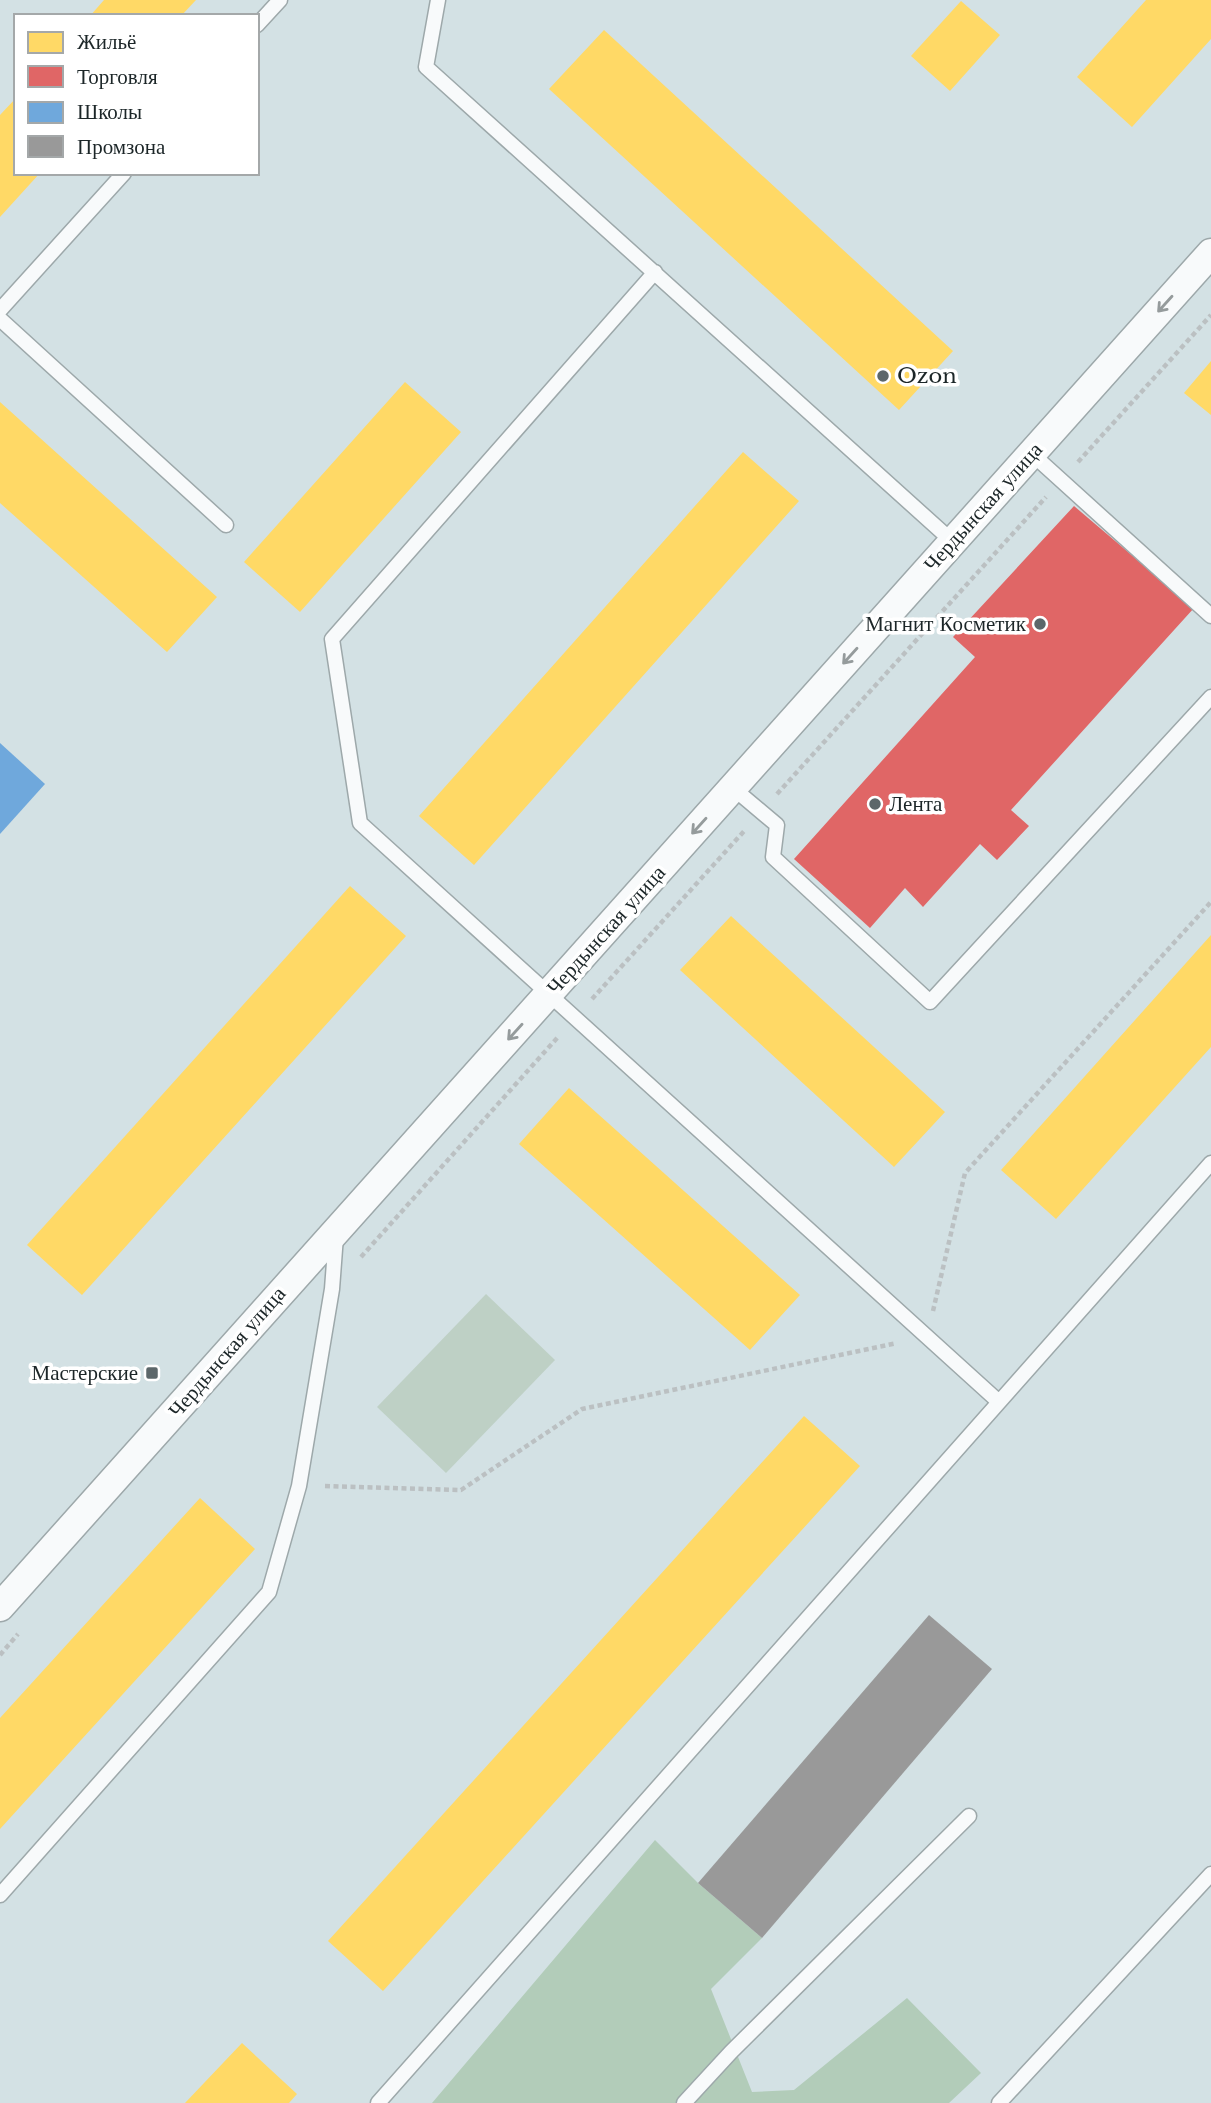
<svg xmlns="http://www.w3.org/2000/svg" width="1211" height="2103" font-family="'Libre Baskerville',serif">
<rect width="100%" height="100%" fill="#d3e1e4"/>
<path fill="#bed0c5" d="M486,1294L555,1360L446,1473L377,1407Z"/>
<path fill="#b2ccb9" d="M655,1840L698,1883L762,1938L711,1989L752,2092L794,2090L907,1998L981,2073L949,2103H432Z"/>
<path fill="#ffd966" d="M104,0H196L181,16H90Z
M1146,0H1211V39L1132,127L1077,77Z
M961,1L1000,35L950,91L911,56Z
M604,30L953,351L899,410L549,89Z
M16,98V173H40L0,217V115Z
M1211,361V415L1184,393Z
M405,382L461,432L300,612L244,562Z
M0,402L217,597L167,652L0,503Z
M743,452L799,501L474,865L419,816Z
M350,886L406,936L82,1295L27,1245Z
M731,916L945,1112L894,1167L680,970Z
M1211,935V1047L1056,1219L1001,1170Z
M569,1088L800,1295L750,1350L519,1144Z
M804,1416L860,1466L383,1991L328,1941Z
M200,1498L255,1549L0,1829V1718Z
M242,2043L297,2094L289,2103H185Z"/>
<path fill="#e06666" d="M1074,506L1194,608L1011,810L1029,826L997,860L980,844L923,907L905,888L870,928L794,859L975,657L953,637Z"/>
<path fill="#6fa8dc" d="M0,743L45,784L0,834Z"/>
<path fill="#999" d="M929,1615L992,1669L762,1938L698,1883Z"/>
<g fill="none" stroke-linecap="round" stroke-linejoin="round">
<g stroke="#9da8aa" stroke-width="17">
<path id="lane" d="M438,0L426,67L952,541
M257,25L280,0
M655,272L332,639L360,823L999,1402
M0,310L124,173
M0,319L226,525
M1031,453L1211,616
M733,788L777,825L773,857L930,1002L1211,697
M0,1895L269,1592L299,1486L332,1289L336,1236
M378,2103L1211,1163
M684,2103L731,2052L969,1816
M999,2103L1211,1874"/>
</g>
<g stroke="#9da8aa" stroke-width="31">
<path id="street" d="M0,1607L1211,253"/>
</g>
<path stroke="#bbc0c2" stroke-width="4.5" stroke-dasharray="5 3.5" stroke-linecap="butt" d="M1078,462L1211,315
M777,794L1046,497
M592,999L746,829
M361,1257L558,1037
M933,1311L965,1173L1211,902
M325,1486L461,1490L582,1409L897,1343
M0,1655L18,1634"/>
<use href="#lane" stroke="#f8fafb" stroke-width="14"/>
<use href="#street" stroke="#f8fafb" stroke-width="28"/>
</g>
<defs><path id="oneway-shaft" d="M-6 0H5M1.5-3L5.5 0L1.5 3" fill="none" stroke-width="1.6" stroke-linecap="round" stroke-linejoin="round" transform="scale(1.75)"/></defs>
<g stroke="#959b9c">
<use href="#oneway-shaft" transform="translate(1165 304) rotate(132)"/>
<use href="#oneway-shaft" transform="translate(850 656) rotate(132)"/>
<use href="#oneway-shaft" transform="translate(699 826) rotate(132)"/>
<use href="#oneway-shaft" transform="translate(515 1032) rotate(132)"/>
</g>
<g fill="#5c676a" stroke="#fff" stroke-width="2.5">
<circle cx="883" cy="376" r="7"/>
<circle cx="1040" cy="624" r="7"/>
<circle cx="875" cy="804" r="7"/>
<rect x="145" y="1366" width="14" height="14" rx="3.5"/>
</g>
<g text-anchor="middle" stroke-width="7" stroke-linejoin="round" paint-order="stroke">
<g font-size="21" fill="#1c2628" stroke="#fff" text-anchor="start">
<text x="897" y="383">Ozon</text>
<text x="1026" y="631" text-anchor="end">Магнит Косметик</text>
<text x="889" y="811">Лента</text>
<text x="138" y="1380" text-anchor="end">Мастерские</text>
</g>
<g font-size="21" fill="#1c2628" stroke="#fff">
<text transform="translate(983 507) rotate(-48)" y="7">Чердынская улица</text>
<text transform="translate(606 930) rotate(-48)" y="7">Чердынская улица</text>
<text transform="translate(227 1352) rotate(-49)" y="7">Чердынская улица</text>
</g>
</g>
<rect x="14" y="14" width="245" height="161" fill="#ffffff" stroke="#a4a8a9" stroke-width="2"/>
<rect x="28" y="32" width="35" height="21" fill="#ffd966" stroke="#a4a8a9" stroke-width="2"/>
<text x="77" y="49" font-size="21" fill="#1c2628">Жильё</text>
<rect x="28" y="66" width="35" height="21" fill="#e06666" stroke="#a4a8a9" stroke-width="2"/>
<text x="77" y="84" font-size="21" fill="#1c2628">Торговля</text>
<rect x="28" y="102" width="35" height="21" fill="#6fa8dc" stroke="#a4a8a9" stroke-width="2"/>
<text x="77" y="119" font-size="21" fill="#1c2628">Школы</text>
<rect x="28" y="136" width="35" height="21" fill="#999999" stroke="#a4a8a9" stroke-width="2"/>
<text x="77" y="154" font-size="21" fill="#1c2628">Промзона</text>
</svg>
